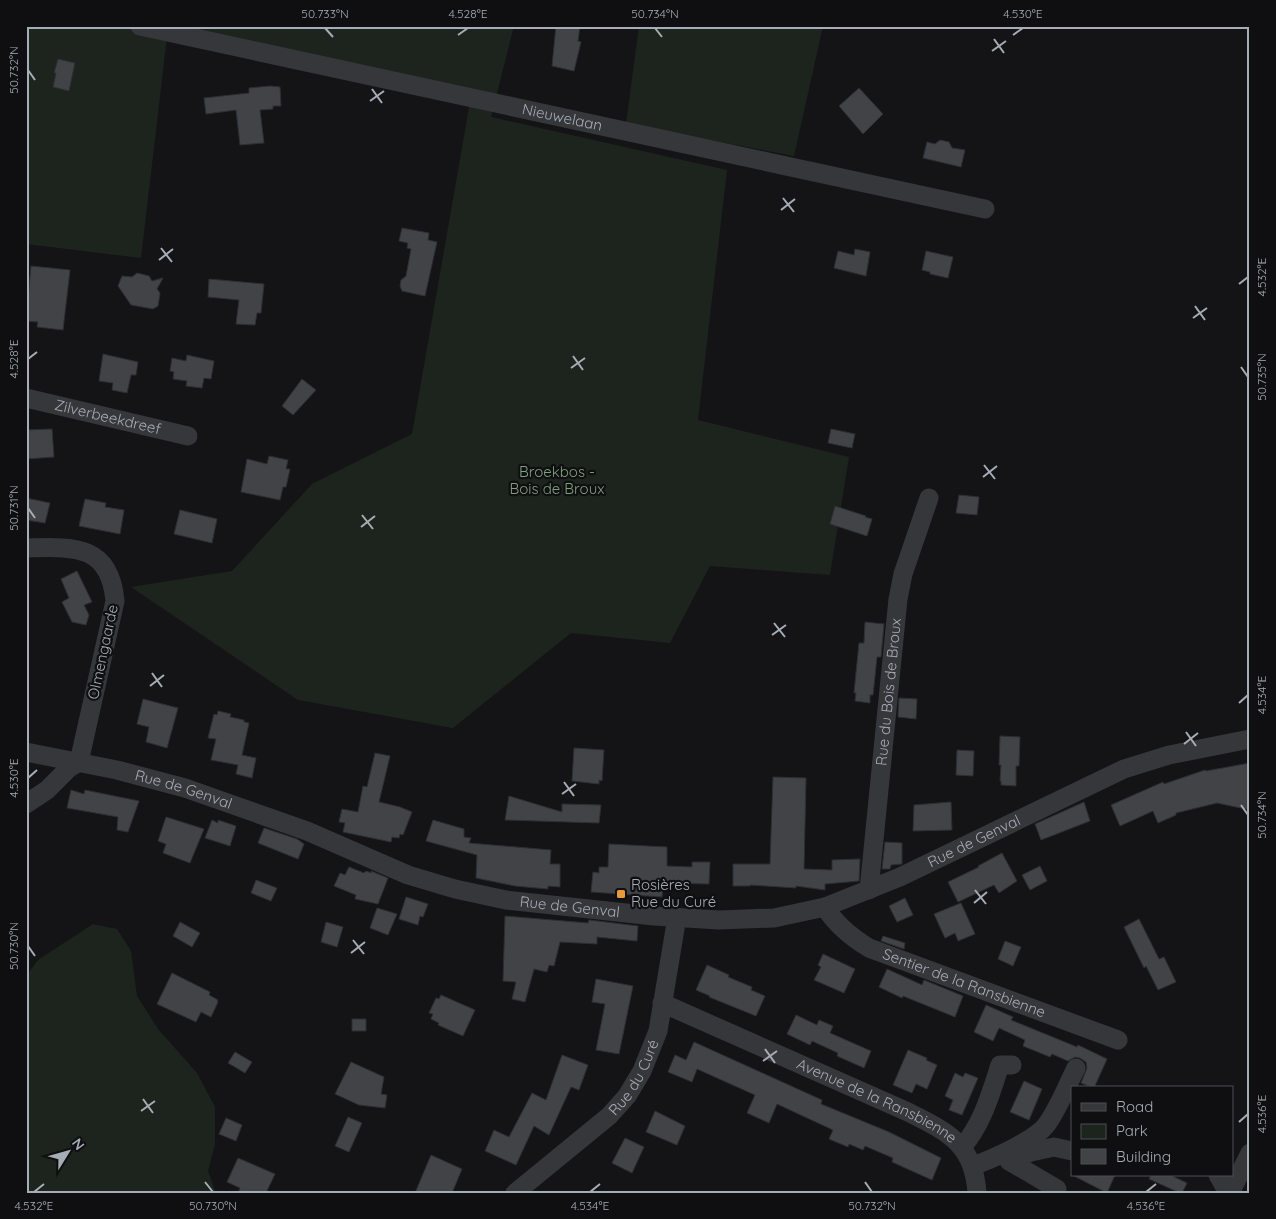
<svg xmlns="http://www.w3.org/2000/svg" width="1276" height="1219" font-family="Quicksand,sans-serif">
<rect width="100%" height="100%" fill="#141416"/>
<path fill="#1d241d" d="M26,26H514L491,117L727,170L698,420L849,457L830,575L710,566L670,643L571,633L453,728L298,700L131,587L232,571L312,484L412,434L470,102L167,37L141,258L26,244Z
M639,26H823L794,156L626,124Z
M93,924L117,929L131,951L137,996L158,1029L197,1073L215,1107V1144L208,1171L216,1193H26V976L38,960Z"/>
<path fill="#414346" stroke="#2e2f32" d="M556,26H580L578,41L581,42L574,71L552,66Z
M58,59L75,63L69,91L53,87L56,73H54Z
M270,86L280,87L281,106H273V109L260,110L264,143L240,145L236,110L206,114L204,98L249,93V88Z
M859,88L883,114L863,134L839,106Z
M940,140L949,142L952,148L965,150L961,167L923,158L927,142L935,144Z
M402,228L429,233L428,240L437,242L425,296L402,291L400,286L401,280L406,276L411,249L407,248L408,243L399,241Z
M855,249L870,252L866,276L834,268L838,251L854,255Z
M926,251L953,257L948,278L930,274V272L922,270Z
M31,266L70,270L63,330L37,327L38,322L26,321Z
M137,273L149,276L152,281L163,278L157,289L160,293L158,306L153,309L131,305L118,286L122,276L132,277Z
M209,279L264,284L261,313H257L255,325L236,324L239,300L208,297Z
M103,354L138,362L136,375H131L127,393L112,390L113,383L99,381Z
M187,355L214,361L211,379L204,378L202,388L186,386L187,381L173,379L174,372L170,371L172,358L186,361Z
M302,379L316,390L293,415L282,406Z
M52,429L54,457L26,459V430Z
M831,429L855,434L852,448L828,443Z
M269,456L288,460L286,469H290L286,487H283L280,500L241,492L247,459L267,464Z
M959,495L979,497L977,515L956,513Z
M26,498L50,503L45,523L26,520Z
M85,499L106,503L105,507L124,510L120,534L79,526Z
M835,506L866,516L865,517L872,519L867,536L830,524Z
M180,510L217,519L212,543L174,534Z
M77,571L92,602L84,605L89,615L86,625L72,622L62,602L69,598L61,579Z
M865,622L884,624L881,657H877L873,695H870V703L855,701L856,693H854L859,643H864Z
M899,698L917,699L916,719L898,717Z
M143,699L178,708L167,748L146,742L149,727L137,724Z
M218,711L231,714L230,717L244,720V722L249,723L242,755L256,758L252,778L236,774L238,765L211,760L216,739L208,738L214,714L217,715Z
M1000,736L1020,737L1019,766H1016V786L1001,785V781H1000L1001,765H999Z
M574,748L604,750L602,781L599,780V784L572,781Z
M957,750L974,751L973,776L956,775Z
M375,753L390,756L379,802L400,807L412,812L403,835L400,834L399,838L392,837L391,842L343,832L345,823L339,822L342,809L358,812L363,786L367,787Z
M1250,763V810L1217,803L1176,813V815L1158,823L1153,811L1120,826L1111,805L1163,782L1164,784L1205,770L1206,771Z
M773,777L806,778L804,869L832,870V860L860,859L859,881L825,884V890L796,886V888L750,885V886H733V864H770Z
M71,790L84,794L85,790L139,801L128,832L117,830L118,817L67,808Z
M509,796L562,812V804L601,805L599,823L505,820Z
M951,802L952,830L913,831L914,805Z
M1084,802L1090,821L1041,840L1035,824Z
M166,817L204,829L190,863L163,853L166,844L158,841Z
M212,820L218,823V820L236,826L230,846L205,838Z
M433,820L464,829V837L471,838L469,843L551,850L550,864H560V887L548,886V889L515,886L476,878L477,855L426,841Z
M264,828L297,839L304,844L298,859L258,843Z
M885,842L902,843V864L891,865L890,869H882Z
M609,844L667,847V866L692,867V862H710L709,884L663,883L662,897L591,892L593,872L599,873V867H608Z
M1002,853L1017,881L999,893L994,885L958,902L948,882L979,867L978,866Z
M1040,866L1047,881L1030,890L1022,875Z
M349,867L364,873L366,871L371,873V871L388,878L378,904L355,899L356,895L334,886L340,873L345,875Z
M256,880L277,888L271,901L251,893Z
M406,897L428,904L423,917L420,916L418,925L399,919Z
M905,898L913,915L897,922L889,906Z
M961,903L975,934L958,941L955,933L945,938L934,914Z
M377,908L397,914L388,935L370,928Z
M505,916L588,923L589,920L638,926L637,941L597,937V944L560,942L554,966L549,965L547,972L534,969L525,1002L512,999L516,982L503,981Z
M1139,919L1159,959L1164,957L1176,982L1158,990L1146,966L1144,968L1124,927Z
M180,922L200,933L192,947L173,936Z
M326,922L343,927L337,947L321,942Z
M883,936L905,943L904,949L881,941Z
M1005,941L1021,947L1013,966L998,959Z
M823,954L855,969L844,993L814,980L821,967L818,965Z
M707,965L729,975L728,977L752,987L751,990L765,996L756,1016L709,997L710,996L696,990Z
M887,969L922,985L924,980L963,996L955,1017L903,996L902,998L879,987Z
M172,973L210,992L209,995L218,1000L217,1001L218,1002L211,1017L201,1012L196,1022L157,1004Z
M596,979L633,986L619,1054L596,1050L605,1004L592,1002Z
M441,995L475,1010L463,1036L438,1025L439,1023L431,1019L433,1014L429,1013L436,998L439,999Z
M986,1005L1013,1017L1011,1020L1077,1047L1078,1045L1107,1059L1094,1088L1081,1083L1087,1068L1086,1062L1080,1058L1075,1057L1068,1061L1052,1054L1050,1057L1023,1046L1025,1040L999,1028L993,1041L974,1032Z
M796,1015L817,1025L819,1020L833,1026L830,1033L871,1051L864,1068L837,1056L838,1053L812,1041L810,1045L787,1034Z
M352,1019H366V1031H352Z
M694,1042L822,1100L821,1104L889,1132L941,1158L932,1180L892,1162L893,1158L865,1146L863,1150L849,1144L848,1147L829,1139L833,1130L777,1104L769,1123L747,1113L755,1095L697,1069L692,1082L668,1072L675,1055L686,1060Z
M908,1050L927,1058L926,1060L937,1065L927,1089L916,1084L912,1093L893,1085Z
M235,1052L252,1062L245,1073L228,1063Z
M562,1055L588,1065L579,1090L571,1087L549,1135L534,1126L516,1165L485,1151L494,1130L509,1137L532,1093L546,1100Z
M351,1062L384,1077L381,1094L387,1095L385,1108L359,1105L335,1094Z
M955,1073L963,1077L965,1073L978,1078L962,1115L949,1110L953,1100L945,1096Z
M1024,1081L1042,1089L1029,1120L1010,1112Z
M655,1111L685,1126L677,1145L646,1132Z
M348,1117L362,1123L349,1152L335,1146Z
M226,1118L242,1125L236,1141L219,1134Z
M625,1138L644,1147L632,1173L612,1163Z
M431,1155L462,1169L452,1193H415Z
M238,1158L275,1174L266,1193H238L240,1188L227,1182Z
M1072,1175H1115L1107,1193Z
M1151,1175H1170L1187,1183L1182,1193H1180L1149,1179Z"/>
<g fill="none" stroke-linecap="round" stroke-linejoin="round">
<g stroke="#35373b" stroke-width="19">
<path id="s1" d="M140,26L985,209"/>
<path id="s2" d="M26,398L188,436"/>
<path d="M26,548C72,547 110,543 115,601L79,762L69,768L47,790L26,804"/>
<path id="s3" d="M26,752L117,770L185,788L307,831L408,875L455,889L506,900L654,916L719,920L774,918L825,907L900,877L1124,769L1169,755L1250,739"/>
<path id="s4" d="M869,890L898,599L903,574L929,498"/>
<path id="s5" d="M825,907C836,925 851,937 869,948L1118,1040"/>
<path id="s6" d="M662,1003L908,1112C948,1132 974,1144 977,1193"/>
<path d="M962,1147C982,1125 991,1093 1000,1065H1012"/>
<path d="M1011,1160L1031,1152L1054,1147L1072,1151"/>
<path d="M1009,1161L1057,1189"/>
<path d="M972,1166C991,1160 1037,1139 1047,1124C1059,1107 1067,1086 1076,1068"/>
<path d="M1218,1175L1228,1193"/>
<path id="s7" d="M515,1193L609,1116L627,1096L642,1071L658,1031L677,917"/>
<path d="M1230,1193L1250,1153"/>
</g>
</g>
<path fill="none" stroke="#a7adb6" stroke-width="2" d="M325,28L333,37M655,28L662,37M458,35L468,28M1013,35L1023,28M994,39L1004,53M992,51L1006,41M28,70L35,80M372,89L382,103M370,101L384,91M783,198L794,212M781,210L795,199M161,248L172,262M159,260L173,249M1239,284L1248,277M1195,306L1205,320M1193,318L1207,308M573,356L583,370M28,359L37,352M1241,367L1248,377M571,368L585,358M984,465L995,479M983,477L997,466M28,508L35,518M362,515L373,529M361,527L375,516M774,623L785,637M772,635L786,625M152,673L162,687M150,686L164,675M1239,703L1248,695M1186,732L1196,746M1184,744L1198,733M28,778L37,770M564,782L574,796M562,794L576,784M1241,805L1248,815M975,890L986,904M974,903L987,892M353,940L364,954M28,946L35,956M351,953L365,942M765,1049L775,1063M763,1061L777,1051M143,1099L153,1113M141,1111L155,1101M1239,1122L1248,1114M205,1182L213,1192M865,1182L872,1192M34,1192L44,1184M590,1192L600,1184M1146,1192L1156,1184"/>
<rect fill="#e99b39" stroke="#0f0f11" stroke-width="2" x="616" y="889" width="10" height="10" rx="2.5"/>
<g text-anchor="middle" stroke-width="4.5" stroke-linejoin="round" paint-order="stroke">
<g font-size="15" fill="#a7adb6" stroke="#0f0f11">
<text dy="5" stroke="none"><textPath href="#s1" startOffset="432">Nieuwelaan</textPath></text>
<text dy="5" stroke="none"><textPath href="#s2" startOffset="84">Zilverbeekdreef</textPath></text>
<text transform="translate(103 652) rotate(-78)" y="5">Olmengaarde</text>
<text dy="5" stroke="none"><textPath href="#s4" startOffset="199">Rue du Bois de Broux</textPath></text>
<text dy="5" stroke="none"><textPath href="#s3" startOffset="162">Rue de Genval</textPath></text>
<text dy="5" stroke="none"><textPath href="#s3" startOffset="988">Rue de Genval</textPath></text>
<text dy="5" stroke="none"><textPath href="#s3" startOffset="568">Rue de Genval</textPath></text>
<text dy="5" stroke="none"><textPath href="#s5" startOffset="162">Sentier de la Ransbienne</textPath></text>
<text dy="5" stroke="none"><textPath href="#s7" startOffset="168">Rue du Curé</textPath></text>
<text dy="5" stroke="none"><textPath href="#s6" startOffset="236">Avenue de la Ransbienne</textPath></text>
</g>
<g font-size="15" fill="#80a07e" stroke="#0f0f11">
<text x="557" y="477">Broekbos -<tspan x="557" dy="17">Bois de Broux</tspan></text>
</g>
<g font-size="15" fill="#a7adb6" stroke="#0f0f11" text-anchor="start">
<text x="631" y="890">Rosières<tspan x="631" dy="17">Rue du Curé</tspan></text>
</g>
</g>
<rect width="1276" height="1219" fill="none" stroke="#0f0f11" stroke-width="55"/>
<rect x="1071" y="1086" width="162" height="90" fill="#0f0f11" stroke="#4c4e53"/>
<rect x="1081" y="1103" width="25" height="8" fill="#35373b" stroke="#4c4e53"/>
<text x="1116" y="1112" font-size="15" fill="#a7adb6">Road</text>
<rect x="1081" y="1124" width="25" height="15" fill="#1d241d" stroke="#4c4e53"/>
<text x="1116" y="1136" font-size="15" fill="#a7adb6">Park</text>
<rect x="1081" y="1149" width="25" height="15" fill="#414346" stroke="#4c4e53"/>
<text x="1116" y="1162" font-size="15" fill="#a7adb6">Building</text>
<g transform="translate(68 1152) rotate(53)" stroke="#0f0f11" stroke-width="4" paint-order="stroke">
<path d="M0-4L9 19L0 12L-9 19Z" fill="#a7adb6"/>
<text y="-8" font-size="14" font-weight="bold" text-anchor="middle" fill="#a7adb6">N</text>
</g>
<rect x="28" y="28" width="1220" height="1164" fill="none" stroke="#a7adb6" stroke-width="2"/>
<g font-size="12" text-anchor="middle" fill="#a7adb6">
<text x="325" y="18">50.733°N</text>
<text x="468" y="18">4.528°E</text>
<text x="655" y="18">50.734°N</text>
<text x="1023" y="18">4.530°E</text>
<text transform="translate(14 70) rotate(-90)" y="4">50.732°N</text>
<text transform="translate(1262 277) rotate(-90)" y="4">4.532°E</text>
<text transform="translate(14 359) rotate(-90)" y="4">4.528°E</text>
<text transform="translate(1262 377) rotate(-90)" y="4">50.735°N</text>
<text transform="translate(14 508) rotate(-90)" y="4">50.731°N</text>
<text transform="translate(1262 695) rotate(-90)" y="4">4.534°E</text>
<text transform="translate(14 778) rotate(-90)" y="4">4.530°E</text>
<text transform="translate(1262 815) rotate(-90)" y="4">50.734°N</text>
<text transform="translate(14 946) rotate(-90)" y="4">50.730°N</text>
<text transform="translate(1262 1114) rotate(-90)" y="4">4.536°E</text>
<text x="34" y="1210">4.532°E</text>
<text x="213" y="1210">50.730°N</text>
<text x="590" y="1210">4.534°E</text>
<text x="872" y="1210">50.732°N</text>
<text x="1146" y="1210">4.536°E</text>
</g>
</svg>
